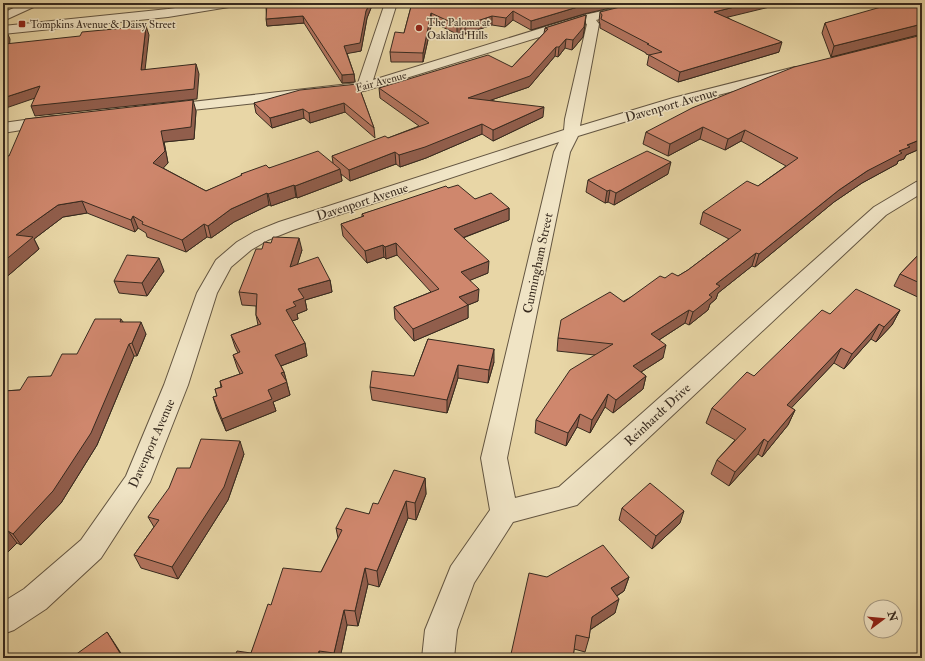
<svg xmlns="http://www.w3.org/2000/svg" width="925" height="661" font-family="'IM FELL Double Pica',serif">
<rect width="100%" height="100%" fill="#e8d6a6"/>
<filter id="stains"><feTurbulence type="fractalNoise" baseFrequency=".005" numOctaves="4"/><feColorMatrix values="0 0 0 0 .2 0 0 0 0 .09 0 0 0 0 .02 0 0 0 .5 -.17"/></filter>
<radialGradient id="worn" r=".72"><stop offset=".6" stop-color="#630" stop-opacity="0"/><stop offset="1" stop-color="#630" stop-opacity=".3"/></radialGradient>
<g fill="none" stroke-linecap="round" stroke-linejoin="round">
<g stroke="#635541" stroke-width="2">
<path id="minor" d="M24,3H40L38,5L3,21V13Z
M211,3H241L239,5L235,6L168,17L3,34V26L168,9Z
M385,3H397L373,80L584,15L639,3H660L658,5L596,20L599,24L580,126L673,98L795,67L800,68L802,71L800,74L683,104L578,136L570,152L507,458L515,498L559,487L874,207L916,182L922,181V193L886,215L577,505L513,522L474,583L457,630L454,658H422L425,630L451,566L490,510L481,458L554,152L559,142L293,230L268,240L251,250L231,267L217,293L188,385L150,482L101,558L46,609L14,630L3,634V602L24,589L81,540L126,476L164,385L197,293L216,260L237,242L254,232L279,222L564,130L565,119L587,24L585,23L364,91L165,113L160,112L158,109L160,106L165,105L358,83Z
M53,116L58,118L61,121L58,124L3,133V123Z"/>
</g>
<use href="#minor" fill="#f0e4c5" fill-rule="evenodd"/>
</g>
<path fill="#b2745e" stroke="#372a1f" d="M242,3H373L367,18L361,51L347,53L354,74L355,82L342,83L304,23L267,26L266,7Z
M412,3L584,14L531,30L513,20L505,27L492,25L465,34L461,33L457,34L432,22L423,62H391L390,52L404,33Z
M922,3V34L831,57L822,33L825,23Z
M600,12L727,17L779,52L678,82L647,65L649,55L646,54V53L600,28V24L599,21Z
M586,15L585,25L583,37L572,50L565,48L558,57L555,56L529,87L491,100L543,117L493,141L482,134L426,158L400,167L396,164L350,181L341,174L342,181L297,198L296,197L271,206L269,205L234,222L211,238L207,237L186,252L147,237L146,233L138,228L135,232L87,213L63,217L34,239L39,249L3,280V156H9L196,111L194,139L164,142L168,163L163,168L206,191L242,176L241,174L269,168L333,163L332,156L388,138L419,126L380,98L379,88L512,67L544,33L545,28Z
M922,35V148L906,155L904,159L898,161L897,164L862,183L834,202L755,267L752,266L718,293L716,299L710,304L708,310L689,325L685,323L659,340L663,358L641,372L646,376L643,389L613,413L605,407L590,433L577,427L566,446L535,433L536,420L595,355L557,351L558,338L665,278L678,276L688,270L729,239L700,224L703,212L758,186L786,166L741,141L725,150L700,139L668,156L643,144L646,132Z
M358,84L374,128L375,138L345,112L310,123L304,118L272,128L256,113L254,103Z
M668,174L614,205L608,202L605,203L586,192L588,180Z
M448,188L475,199L509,208V220L463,238L488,273L470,280L478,301L468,305V318L414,341L395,319L394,307L431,292L397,255L386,259L384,257L367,263L343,236L341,224L362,217V214Z
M302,250L297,265L330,280L332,292L305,300L307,310L297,314L298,319L292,321L305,343L307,356L281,366L284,372L290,395L273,402L276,411L226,431L217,410L213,397L217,396L215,389L221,387L220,381L240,374L237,367L233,355L238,353L235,347L231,335L258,325L256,315V306L242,305L239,292Z
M922,251V299L894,286L900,274Z
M164,271L147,296L119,293L114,281Z
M900,310L892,325L876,342L871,339L844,369L834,363L791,408L795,410L788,425L762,457L758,454L729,486L711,474L717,460L735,440L706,423L712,408L754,376L830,314Z
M121,319L123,322L146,334L137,356H134L97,445L61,503L21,545L17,543L4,556H3V391L20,390L51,376Z
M428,339L494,362L488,383L458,378L447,413L372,400L370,387L414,376Z
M244,454L228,500L178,579L141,568L134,555L154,527L148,517L190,468Z
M425,478L426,494L416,520L408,518L379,587L368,584L358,626L347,625L340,658H234L251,653L271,605L321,572L338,538L336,528L369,514L378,504Z
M622,508L680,523L652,549L619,520Z
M547,577H629L624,591L617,596L615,613L590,630L589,638L585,652L574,649L573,658H511V654Z"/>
<path fill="#915e4c" stroke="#372a1f" d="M3,3H14L3,8Z
M370,3H373L367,18L361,51L345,54L344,46L366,11Z
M591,3H632L584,14L531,30V21Z
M751,3H786L712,21L714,12Z
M513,11V20L505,27L506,18Z
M431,13L432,22L423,62V53Z
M586,15L585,25L583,37L572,50L573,40Z
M303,16L304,23L267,26L266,19Z
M492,16V25L465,34V25Z
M461,23V33L457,34V25Z
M922,24V34L831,57L834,46Z
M146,26L149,35L144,79L141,70Z
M6,30L10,39L9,53L5,44Z
M566,39L565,48L558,57L559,47Z
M782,42L779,52L678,82L680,72Z
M556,47L555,56L529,87L468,108V98Z
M196,64L199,74L197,99L35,116L31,106Z
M354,74L355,82L342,83V75Z
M40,86L44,95L3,109V98Z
M193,100L196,111L194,139L164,142L168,163L157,175L153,163L161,131Z
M344,103L345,112L310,123L309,113Z
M544,107L543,117L493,141V130Z
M303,109L304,118L272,128L270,118Z
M482,124V134L426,158L400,167L399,155Z
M703,127L700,139L668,156L670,144Z
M745,130L741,141L725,150L728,139Z
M922,139V148L906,155L904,159L898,161L897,164L862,183L834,202L755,267L759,254L839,190L867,171L899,151L907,145Z
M395,152L396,164L350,181L349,170Z
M671,162L668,174L614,205L616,193Z
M340,169L342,181L297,198L295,186Z
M294,185L296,197L271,206L268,194Z
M610,190L608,202L605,203L607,191Z
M267,193L269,205L234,222L211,238L208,226L231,209Z
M82,201L87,213L63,217L34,239L39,249L3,280V262L16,235L58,205Z
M509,208V220L454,241V229Z
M133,216L138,228L135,232L131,220Z
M204,224L207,237L186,252L182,240Z
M299,238L302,250L293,279L290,267Z
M396,243L397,255L386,259L385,247Z
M383,245L384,257L367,263L365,251Z
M756,253L752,266L718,293L716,299L710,304L708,310L689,325L693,312L709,295L716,284Z
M159,258L164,271L147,296L142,283Z
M489,261L488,273L461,284V272Z
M330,280L332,292L305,300L307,310L297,314L298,319L289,322L286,310L293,302L298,289Z
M479,289L478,301L468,305V318L414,341L413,329L459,297Z
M689,310L685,323L648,347L651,334Z
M900,310L892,325L876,342L884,327Z
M141,322L146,334L137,356L132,343Z
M879,324L871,339L844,369L852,354Z
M305,343L307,356L278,367L275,355Z
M129,344L134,356L97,445L61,503L21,545L13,534Z
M666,345L663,358L630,379L633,366Z
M841,348L834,363L780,420L787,405Z
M494,349V362L488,383L489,370Z
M458,365V378L447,413V400Z
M284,372L290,395L273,402L276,411L226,431L222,419L268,390L281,373Z
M646,376L643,389L613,413L616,400Z
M608,394L605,407L590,433L592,420Z
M795,410L788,425L762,457L768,442Z
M580,414L577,427L566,446L568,433Z
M764,439L758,454L729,486L735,472Z
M240,441L244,454L228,500L178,579L172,567Z
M425,478L426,494L416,520L415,503Z
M406,501L408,518L379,587L377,571Z
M684,511L680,523L652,549L656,536Z
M8,531L17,543L4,556L3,554V537Z
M365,568L368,584L358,626L355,611Z
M629,577L624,591L607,602L611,588Z
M619,599L615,613L588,631L592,617Z
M344,610L347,625L340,658H335L334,653Z
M107,632L115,644L124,658H123Z
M319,651L321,658H317Z"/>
<path fill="#cf876d" stroke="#372a1f" d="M267,3H370L366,11L360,43L344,46L354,74L342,75L303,16L266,19Z
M412,3H591L531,21L513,11L506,18L492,16L465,25L461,23L457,25L431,13L423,53L390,52L395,32L404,33Z
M636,3H751L714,12L782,42L680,72L649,55L662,52L647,44H649L601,19L602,15L600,12Z
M895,3H922V24L834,46L825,23Z
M586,15L584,27L573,40L566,39L559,47H556L530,76L468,98L544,107L493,130L482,124L425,147L399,155L395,152L349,170L332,156L385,136L388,138L429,123L379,88L488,55L512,67L548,29L545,28Z
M146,26L141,70L196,64L194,89L31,106L40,86L3,98V31L6,30L5,44L80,36L82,32Z
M922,35V139L907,145L910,147L899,151L902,153L867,171L839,190L759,254L756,253L716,284L720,286L709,295L712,297L693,312L689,310L651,334L666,345L633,366L646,376L616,400L608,394L592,420L580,414L568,433L536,420L570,370L613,344L558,338L561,320L610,292L624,302L660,276L665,278L672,273L678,276L688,270L741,230L703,212L747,181L758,186L798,158L745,130L728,139L703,127L670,144L646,132L692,108L794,67Z
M358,84L374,128L344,103L309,113L303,109L270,118L254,103L300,90Z
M193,100L191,127L161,131L165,151L153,163L206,191L242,175L241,174L266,165L269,168L318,151L340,169L295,186L294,185L268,194L267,193L231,209L208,226L204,224L182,240L142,224L143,222L133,216L131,220L82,201L58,205L16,235L33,237L3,262V156H9L25,119Z
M647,151L671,162L616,193L610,190L607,191L588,180Z
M458,185L475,199L491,193L509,208L454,229L489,261L461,272L479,289L459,297L468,305L413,329L394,307L439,289L396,243L385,247L383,245L365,251L341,224L364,216L362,214L446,186L448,188Z
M273,237L299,238L290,267L318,257L330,280L298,289L304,298L293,302L296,306L286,310L305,343L275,355L284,372L281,373L287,382L268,390L272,399L222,419L213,397L217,396L215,389L222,387L220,381L243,373L233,355L240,352L231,335L261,324L256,315L257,294L239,292L256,249H262L264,242L271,243Z
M922,251V284L900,274Z
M127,255L159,258L142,283L114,281Z
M856,289L900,310L884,327L879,324L852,354L841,348L787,405L795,410L768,442L764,439L735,472L717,460L746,429L712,408L747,372L754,376L822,310L830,314Z
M95,319H121L120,322H141L132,343L129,344L91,433L53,491L13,534L8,531L3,537V391L20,390L28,377L51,376L62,354H77Z
M428,339L494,349L489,370L458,365L447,400L370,387L372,371L414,376Z
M201,439L240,441L224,487L172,567L134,555L159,520L148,517L169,488L177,468H190Z
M394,470L425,478L415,503L406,501L377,571L365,568L355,611L344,610L334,653L319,651L317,658H234L237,651L251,653L268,604L271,605L283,568L321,572L342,530L336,528L346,508L369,514L373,503L378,504Z
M650,483L684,511L656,536L622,508Z
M603,545L629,577L611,588L619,599L592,617L589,638L576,635L573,658H516L517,655L511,654L529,573L547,577Z
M107,632L123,658H71Z"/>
<g fill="#8f2418" stroke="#f0e4c5" stroke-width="1.5">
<rect x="18" y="20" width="8" height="8" rx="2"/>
<circle cx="419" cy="28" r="4"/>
</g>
<g text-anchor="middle" stroke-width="3" stroke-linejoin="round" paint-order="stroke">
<g font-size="11" fill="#372a1f" stroke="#f0e4c5" text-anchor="start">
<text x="427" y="26">The Paloma at<tspan x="427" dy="13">Oakland Hills</tspan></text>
<text x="30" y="28">Tompkins Avenue &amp; Daisy Street</text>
</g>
<g font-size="11" fill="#372a1f" stroke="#f0e4c5">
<text transform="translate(381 81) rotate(-15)" y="4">Fair Avenue</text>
</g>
<g font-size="13" fill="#372a1f" stroke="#f0e4c5">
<text transform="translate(671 104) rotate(-16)" y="5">Davenport Avenue</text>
<text transform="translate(362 201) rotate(-18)" y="5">Davenport Avenue</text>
<text transform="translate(537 263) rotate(-78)" y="5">Cunningham Street</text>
<text transform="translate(657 414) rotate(-43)" y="5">Reinhardt Drive</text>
<text transform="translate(151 443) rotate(-66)" y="5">Davenport Avenue</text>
</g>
</g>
<rect width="925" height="661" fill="none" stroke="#e8d6a6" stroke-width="16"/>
<rect x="4" y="4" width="917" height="653" fill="none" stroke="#372a1f" stroke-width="2"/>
<rect x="8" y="8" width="909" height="645" fill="none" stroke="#372a1f"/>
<g transform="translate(883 619) rotate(74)"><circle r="19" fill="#f0e4c5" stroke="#a69a83"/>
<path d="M0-3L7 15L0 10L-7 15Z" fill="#8f2418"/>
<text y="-6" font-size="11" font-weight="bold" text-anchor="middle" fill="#372a1f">N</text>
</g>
<rect width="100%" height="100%" filter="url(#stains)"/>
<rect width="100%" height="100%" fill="url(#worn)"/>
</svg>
